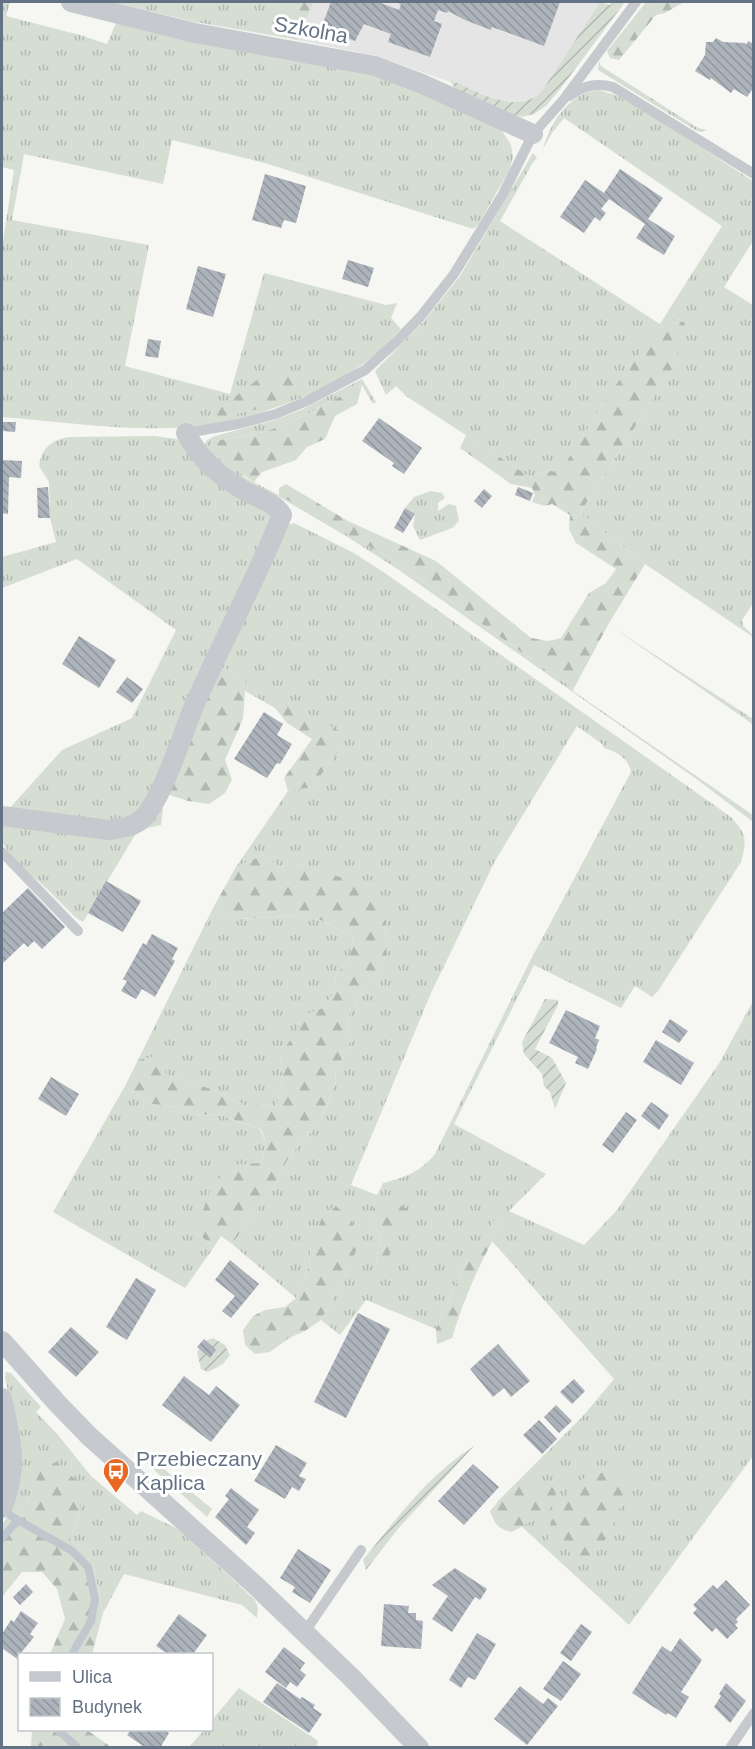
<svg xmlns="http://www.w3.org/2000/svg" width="755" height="1749" font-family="Arial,sans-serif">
<defs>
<pattern id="grass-tufts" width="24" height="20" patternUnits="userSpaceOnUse" patternTransform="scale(1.5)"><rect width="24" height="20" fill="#d6ded4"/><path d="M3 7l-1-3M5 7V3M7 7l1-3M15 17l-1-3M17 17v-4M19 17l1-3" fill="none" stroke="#b1b8b2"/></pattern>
<pattern id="forest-firs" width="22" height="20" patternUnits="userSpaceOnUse" patternTransform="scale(1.5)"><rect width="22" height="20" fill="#d6ded4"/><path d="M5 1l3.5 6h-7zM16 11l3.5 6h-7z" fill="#b1b8b2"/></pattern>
<pattern id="garden-furrows" width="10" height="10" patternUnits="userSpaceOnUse" patternTransform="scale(1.5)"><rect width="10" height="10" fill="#d6ded4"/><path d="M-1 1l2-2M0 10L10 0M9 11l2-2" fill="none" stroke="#b1b8b2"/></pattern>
<pattern id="building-back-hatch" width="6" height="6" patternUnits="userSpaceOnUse" patternTransform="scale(1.5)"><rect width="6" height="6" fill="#adb3ba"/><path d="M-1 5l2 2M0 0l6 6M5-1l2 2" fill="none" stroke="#90969d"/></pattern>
</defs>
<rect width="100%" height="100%" fill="#f6f6f3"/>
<path fill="#e4e5e4" d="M290,2H600L544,88L535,98L519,102L503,101L377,56L287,38Z"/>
<path fill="url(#grass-tufts)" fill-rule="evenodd" d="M2,2H10L6,16L80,35L107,44L116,23L280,59L367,72L415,90L501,129L511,145L513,157L510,169L478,225L473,229L265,163L172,140L163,184L24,154L12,220L149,245L125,366L230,394L264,273L386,305L397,303L391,318L401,329C393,337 386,345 378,352C335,390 255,420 198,426C133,433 66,422 2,417V247L14,170L2,167Z
M113,2H290L287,38L195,22Z
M599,61L601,66L698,128L707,130L702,132L697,131L598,70Z
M598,90L616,95L648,113L753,181V241L724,287L753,305L754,602L742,620L743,626L753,635V637L645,564L580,513L675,364L605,400L560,473L549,471L530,477L406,396L396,386L386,395L375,371L424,321L460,276L533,153L537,158L532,164L500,221L660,324L722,226L564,118L552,133L543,149C550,123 569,93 598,90Z
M362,379L376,402L373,404L362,385L292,422L264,432L215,441L244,477L298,505L393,560L542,667L574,688L573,691L753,815V822L695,778L399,570L346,536L283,499L234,474L220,464L205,445L207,440L215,436L275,420L301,410Z
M155,436L177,439L275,514L142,809L119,823L8,810L62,750L132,718L176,630L77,559L2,588V557L56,542L50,518L49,482L39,466C42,448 50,441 68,437Z
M431,491L442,493L445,498L438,503V511L449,504L456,506L459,521L452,528L420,540L413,526L415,514L405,508L414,497Z
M294,523L354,553L385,573L731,817C747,834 747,840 741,862L658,991L652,997L635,986L621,1008L534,965L454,1124L546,1174L509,1211L584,1245L617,1210L720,1062L753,1001V1456L629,1625L496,1503L583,1416L614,1379L492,1241L504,1220L468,1258L436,1329L366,1300L340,1335L321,1320L351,1265L311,1247L309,1266L296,1298L232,1244L274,1186L290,1155L320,1122L336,1082L335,1070L351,1045L347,1018L387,955L385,920L301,864L280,867L263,855L236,867L288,791L312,787L341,748L288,703L275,708L245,691V678L220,666L287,525ZM577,726L602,744L604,748C619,753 627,757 631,772L529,963L435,1154C420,1172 406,1177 383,1183L377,1195L351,1185L431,993L495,861ZM410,1211L376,1261L380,1237L371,1215Z
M609,625L753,719V725L744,718Z
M158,805L163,809L161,825L148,828L135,835L83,922L75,917L46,888L18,863L2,843V821L107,836Z
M213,908L236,919L297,916L321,920L353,937L350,956L334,979L337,988L323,1008L280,1055L283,1081L276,1106L244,1105L214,1090L166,1075L138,1060Z
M125,1086L153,1104L179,1107L195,1115L218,1114L260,1129L266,1143L261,1163L196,1232L214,1247L185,1288L53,1212Z
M6,1372L11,1373L41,1407L36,1412L58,1435L91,1476L137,1515L141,1511L178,1529L255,1600L258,1608L257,1618L242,1605L124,1574L103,1613L93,1563L70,1539L80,1511L40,1471L26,1503L2,1530V1525L11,1510L15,1420L5,1378Z
M146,1454L212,1509L207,1517L142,1459Z
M239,1688L318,1741L316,1747H189L204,1730H212V1720Z"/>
<path fill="url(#forest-firs)" d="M290,2H313L298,40L287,38Z
M646,2H684L665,13L656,15L619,60L610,58L607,51Z
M677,319L685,323L675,364L580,513L645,564L608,625L574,688L542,667L393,560L279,495V488L286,484L348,521L436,561L531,638L548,641L561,638L589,593L606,583L616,569L576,543L569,529L570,515L552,504L545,506L532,502L535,495L532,488L511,484L460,448L466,435L530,477L549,471L560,472L605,400L660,324Z
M278,373L298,377L309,388C276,405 245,415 207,418L257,380Z
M362,385L357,404L335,416L325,439L307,447L296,460L262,472L254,482L222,461L209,448L215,441L264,432L292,422Z
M220,666L246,678L243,719L225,760L232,780L225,793L209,804L188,801L164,793Z
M287,703L338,730L341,748L312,787L288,791L284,778L312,739L287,723L275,708Z
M263,855L280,867L301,864L355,882L385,920L387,955L347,1018L351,1045L335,1070L336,1082L320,1122L290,1155L274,1186L232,1244L221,1236L214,1247L196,1232L209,1193L229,1165L261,1163L266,1143L261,1129L218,1114L195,1115L179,1107L153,1104L125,1086L138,1060L156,1056L167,1075L214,1090L244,1105L276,1106L283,1081L280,1055L309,1013L323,1008L337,988L334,979L350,956L353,937L321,920L297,916L236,919L213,908L236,867Z
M377,1195L410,1210L383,1266L376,1261L380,1237L371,1215Z
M337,1207L351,1219L359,1241L351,1265L321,1320L305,1331L289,1338L270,1352L255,1354L245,1345L243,1330L253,1316L265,1310L285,1307L296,1298L309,1266L311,1247L324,1212Z
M495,1218L504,1220C482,1258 464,1297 452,1338L437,1344L436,1329L468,1258Z
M56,1462L79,1483L80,1511L70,1539L93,1563L103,1613L92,1654H50L65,1619L57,1589L42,1572H22L2,1597V1530L26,1503L40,1471Z
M592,1473H624L627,1497L616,1514L614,1532L599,1545L593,1561H576L566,1547L547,1543L551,1521L564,1509L569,1488Z
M547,1481L556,1490L555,1504L542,1515L512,1532C498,1529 495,1525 490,1511L513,1486Z
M32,1730H87L111,1747H31Z"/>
<path fill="url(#garden-furrows)" d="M600,2L610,5L613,2H625L561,88L546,106L534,114L522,117L510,114L458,94L450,80C473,89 508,111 533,98C537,97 541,91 544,88Z
M545,999L558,1000V1005L535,1049L552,1058L566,1083L555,1109L550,1092L544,1086L542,1074L524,1054L522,1042Z
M213,1338L225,1345L230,1355L223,1364L208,1372L201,1369L197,1352L207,1340Z
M474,1446L397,1530L366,1570L363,1560C397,1518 428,1475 474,1446Z"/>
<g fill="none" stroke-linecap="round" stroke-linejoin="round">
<path stroke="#c0c8ce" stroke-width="8" d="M11,1516L72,1551L88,1567L95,1599L91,1621L72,1654
M2,1538L18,1520
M58,1730L78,1748"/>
</g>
<path fill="url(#building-back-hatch)" d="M331,2H378L399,10L401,4L395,2H560L544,46L492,27L491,30L465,20L448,11L447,13L438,10L434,21L442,24L430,57L388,42L391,34L364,24L355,41L321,29Z
M716,38L723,42L745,43L746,45L748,41L754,44V87L747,97L734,89L731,93L711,78L710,80L695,71L705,55L706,42H713Z
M620,169L663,198L648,219L675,236L664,255L636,238L645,224L609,199L601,209L606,213L600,221L595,217L584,233L560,217L585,180L604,193Z
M265,174L306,186L296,223L284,220L281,228L252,220Z
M348,260L374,268L368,287L342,279Z
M198,266L226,274L213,317L186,309Z
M148,339L161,341L158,358L145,356Z
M379,418L422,448L404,474L392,466L394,463L362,441Z
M2,422H16L15,432L2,431Z
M2,460L22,461L21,478L9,477L8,514L2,513Z
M48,487L50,518H38L37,488Z
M518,487L533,493L530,501L515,495Z
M484,489L492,496L482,508L474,501Z
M405,508L415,514L403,533L394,528Z
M79,636L116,660L99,688L62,664Z
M127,677L143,689L132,703L116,692Z
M264,712L283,724L277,735L292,744L280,764L277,763L267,778L234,759Z
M106,881L141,901L123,932L88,913Z
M28,888L65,927L42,949L34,941L28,947L24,943L2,964V913Z
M152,934L178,948L172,959L175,961L155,997L142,989L136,999L121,991L127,981L123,979L143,943L146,945Z
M566,1010L600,1026L595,1038L599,1040L596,1048L597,1049L588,1069L575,1063L578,1057L549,1043Z
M670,1019L688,1031L679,1043L662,1032Z
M656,1040L694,1063L681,1085L643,1062Z
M51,1077L79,1094L66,1116L38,1099Z
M651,1102L669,1115L659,1130L641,1116Z
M626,1112L637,1120L613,1153L602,1145Z
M230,1260L259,1284L231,1318L222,1311L235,1296L215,1280Z
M136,1278L156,1290L127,1340L106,1327Z
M358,1313L390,1329L346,1418L314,1402Z
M71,1327L99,1352L76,1377L48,1352Z
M204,1339L216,1350L210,1358L197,1347Z
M498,1344L530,1381L511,1397L504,1388L493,1397L470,1369Z
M184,1376L209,1395L216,1386L240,1405L211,1442L162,1405Z
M574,1379L585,1391L572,1404L560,1392Z
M556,1405L572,1421L559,1433L544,1417Z
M539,1420L557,1439L542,1454L523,1435Z
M276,1445L307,1463L299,1476L306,1479L299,1491L292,1487L285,1499L254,1481Z
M473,1464L499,1487L464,1525L438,1501Z
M231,1488L259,1510L247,1527L255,1533L246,1545L215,1517L229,1499L225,1496Z
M298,1549L331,1570L310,1603L292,1592L295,1587L280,1578Z
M455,1568L487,1589L480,1600L475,1597L452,1632L432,1619L448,1596L432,1585Z
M726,1580L750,1605L736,1619L738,1622L735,1625L738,1628L727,1639L716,1628L712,1632L693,1613L697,1609L693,1605L713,1585L717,1589Z
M26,1584L33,1592L20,1605L13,1597Z
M384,1604L409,1606L408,1613H416V1620L423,1621L421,1649L381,1646Z
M21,1611L38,1623L30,1634L34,1637L20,1654V1661L2,1648V1634L11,1620L14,1622Z
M179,1614L207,1635L193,1654H168L156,1646Z
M581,1624L592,1632L571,1661L560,1653Z
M477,1633L496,1644L475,1680L468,1677L461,1688L449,1680Z
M680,1638L702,1660L681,1692L689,1697L676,1718L668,1713L666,1715L632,1693L662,1646L671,1652Z
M284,1647L305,1663L300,1670L306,1675L297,1687L290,1682L286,1688L265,1672Z
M563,1661L581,1674L561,1701L543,1689Z
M277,1683L300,1699L302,1697L315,1705L313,1708L322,1714L309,1733L263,1702Z
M726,1683L746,1701L730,1723L714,1707L721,1696L719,1694Z
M520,1686L543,1704L548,1698L558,1706L527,1745L494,1719Z
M131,1730H163L169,1733L160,1748H146L127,1735Z"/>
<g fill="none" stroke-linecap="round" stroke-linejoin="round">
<path stroke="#c6c9cd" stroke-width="10" d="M569,96C584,86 595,82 613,87L754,174
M186,433L238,424L276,414L307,401L365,370L397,341L421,316L454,274L503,194L533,134L564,99L636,2
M2,852L78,931
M304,1633L361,1550
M730,1748L754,1713"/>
<path stroke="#c6c9cd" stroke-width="20" d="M71,2L195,33L375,66L420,83L533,134
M2,816L109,830C121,828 134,827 143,818C163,797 182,735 194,706C222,642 256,580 282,515C275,502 255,497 243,490C219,476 199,458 186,433
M2,1341L57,1403L89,1436L255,1585L351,1677L419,1748
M2,1398C11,1438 19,1469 2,1508"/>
</g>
<defs>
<g id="bus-pin" transform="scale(1.35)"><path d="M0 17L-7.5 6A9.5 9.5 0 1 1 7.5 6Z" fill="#e86822" stroke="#fff"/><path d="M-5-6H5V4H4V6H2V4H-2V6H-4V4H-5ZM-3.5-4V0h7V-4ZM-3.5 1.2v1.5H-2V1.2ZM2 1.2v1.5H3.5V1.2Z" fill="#fff"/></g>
</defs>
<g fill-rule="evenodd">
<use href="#bus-pin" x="116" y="1471"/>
</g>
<g text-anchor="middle" stroke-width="6" stroke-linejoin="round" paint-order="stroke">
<g font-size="21" fill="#647285" stroke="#fff">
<text transform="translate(311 30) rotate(10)" y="7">Szkolna</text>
</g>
<g font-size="21" fill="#647285" stroke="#fff" text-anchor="start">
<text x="136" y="1466">Przebieczany<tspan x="136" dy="24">Kaplica</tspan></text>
</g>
</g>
<rect width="755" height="1749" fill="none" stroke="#647285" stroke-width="6"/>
<rect x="18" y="1653" width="195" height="78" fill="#ffffff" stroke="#c1c7ce" stroke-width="1.5"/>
<rect x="30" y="1672" width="30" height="9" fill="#c6c9cd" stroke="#c1c7ce" stroke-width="1.5"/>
<text x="72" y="1683" font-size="18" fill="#647285">Ulica</text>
<rect x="30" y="1698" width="30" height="18" fill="url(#building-back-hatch)" stroke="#c1c7ce" stroke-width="1.5"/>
<text x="72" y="1713" font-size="18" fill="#647285">Budynek</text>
</svg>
